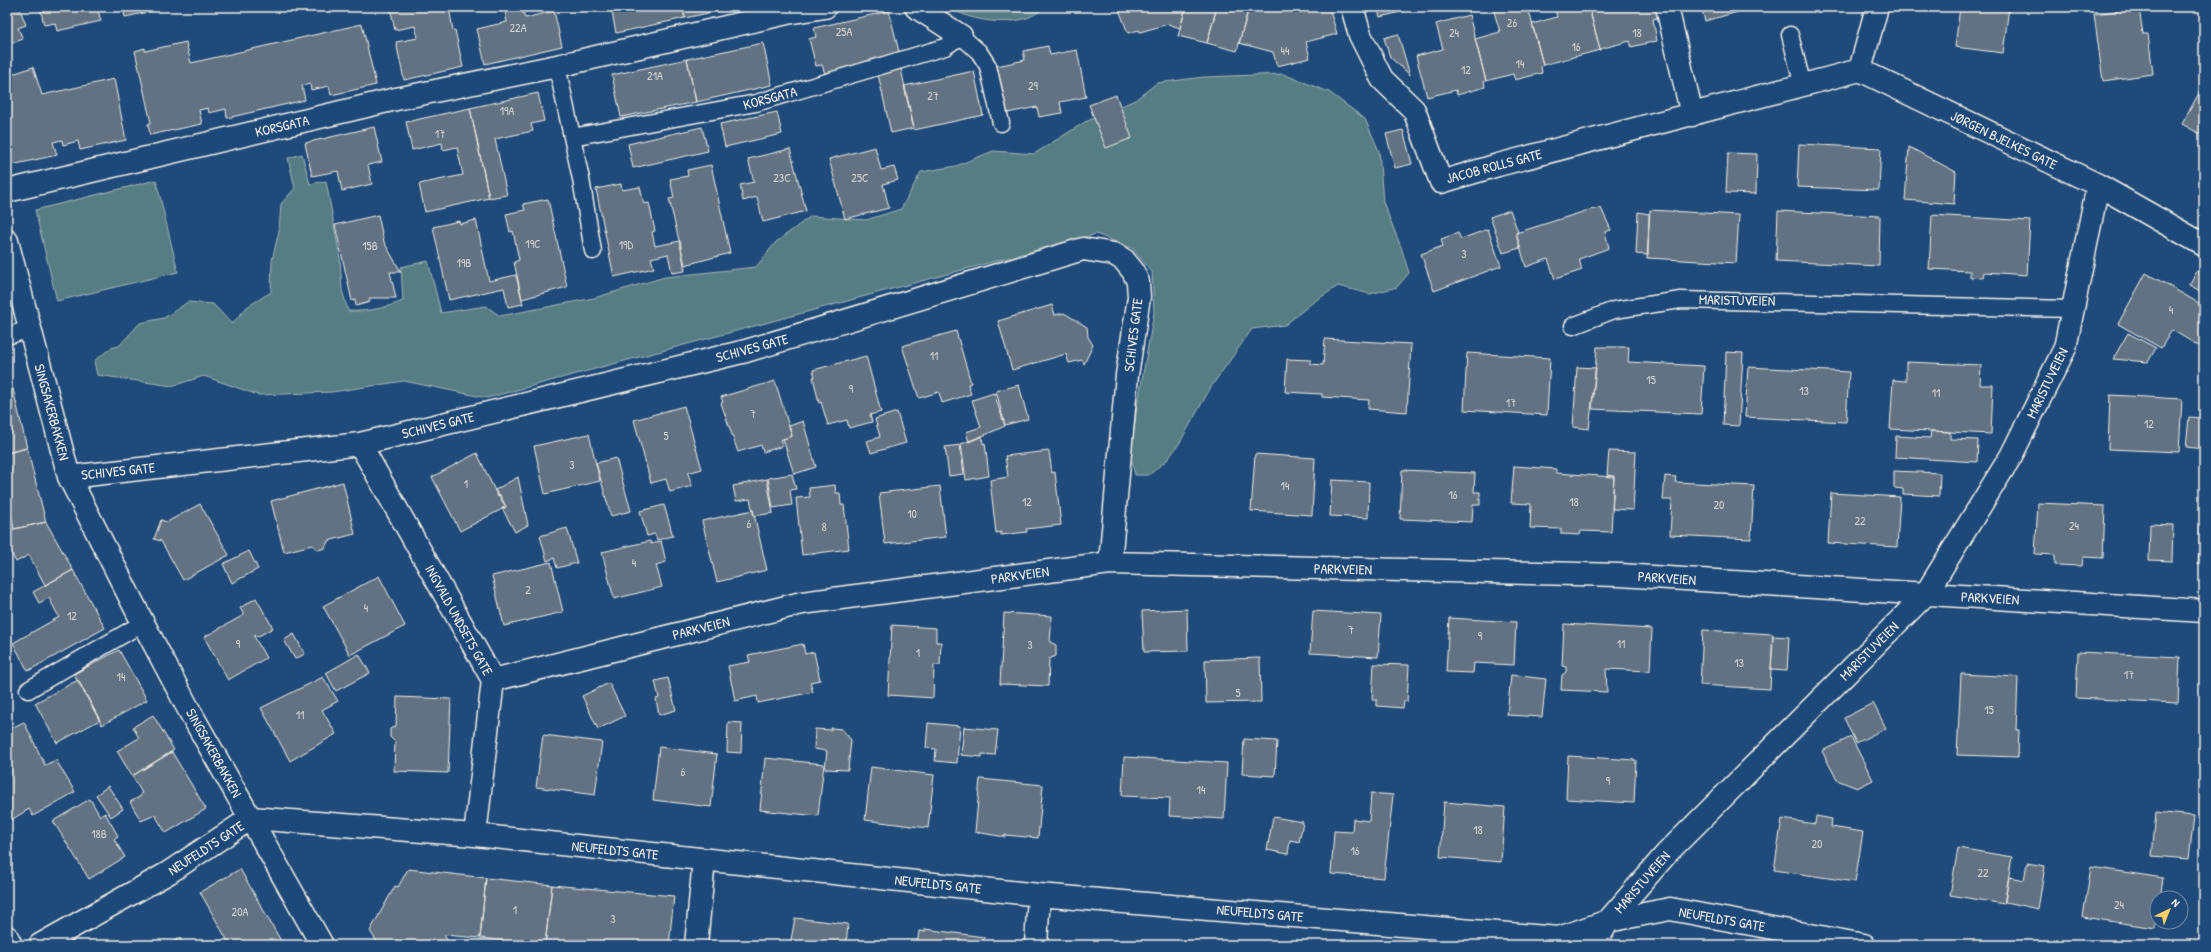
<svg xmlns="http://www.w3.org/2000/svg" width="2211" height="952" font-family="'Patrick Hand',sans-serif">
<rect width="100%" height="100%" fill="#1f4a7a"/>
<filter id="ink" filterUnits="userSpaceOnUse"><feTurbulence type="fractalNoise" baseFrequency=".025" numOctaves="2"/><feDisplacementMap in="SourceGraphic" scale="8" xChannelSelector="R" yChannelSelector="G"/><feConvolveMatrix kernelMatrix="1 2 1 2 8 2 1 2 1" color-interpolation-filters="sRGB"/></filter>
<g filter="url(#ink)">
<path fill="#567d83" stroke="#a5b7b6" d="M948,7H1046C1040,11 1033,16 1027,18C1002,26 969,20 948,7Z
M1283,74L1329,92L1365,119L1379,151L1383,202L1401,247L1409,273L1397,287L1370,294L1338,286L1312,303L1285,325L1252,329L1211,387L1179,444L1168,459L1149,475H1135L1131,457L1136,413L1154,313L1152,272L1132,248L1096,234L487,398L404,381L332,392L258,395L204,376L172,386L97,375L94,361L111,348L119,346L140,323L164,318L188,302L213,304L232,324L247,307L271,292L272,260L279,231L281,204L295,188L288,158L302,154L310,184L326,181L340,258L342,290L348,311C367,312 385,308 403,301L401,267L428,261L441,313L486,306L500,316L594,298L665,277L756,267L776,242L811,216L866,220L901,209L921,172L956,166L993,151L1034,154L1085,122L1135,100L1157,83L1204,77Z
M156,180L178,272L57,301L35,210Z"/>
<path fill="#637282" stroke="#f4f1e8" d="M7,7H19L26,25L18,28L23,39L7,45Z
M32,7H97L101,21L57,31L55,23L44,25L40,7L33,9Z
M123,7H172L125,17Z
M390,7H449L453,31L455,30L463,67L404,80L396,42L418,38L415,26L395,30Z
M522,7L525,18L554,11L562,46L485,64L477,29L507,22L505,11Z
M611,7H682L685,18L616,33Z
M682,7H736L685,18Z
M1118,7H1186L1180,28L1168,24L1140,32L1139,30L1128,33Z
M1186,7H1217L1207,43L1178,36Z
M1217,7H1249L1237,51L1207,43Z
M1249,7H1329L1337,34L1306,42L1310,58L1277,66L1273,52L1239,43Z
M1377,7H1412L1413,9L1380,17Z
M1498,7H1528L1543,65L1541,67L1542,73L1515,80L1513,74L1486,81L1475,39L1500,32L1493,8Z
M1554,7H1589L1600,50L1543,65L1532,24L1557,17Z
M1594,7H1659L1661,17L1653,19L1657,41L1631,47L1630,41L1600,49L1589,8Z
M1701,7H1756L1705,21Z
M1960,7H2009L2003,53L1955,47Z
M2139,8L2143,34H2148L2153,74L2103,81L2094,14Z
M889,11L900,56L825,74L822,65L816,66L809,39L816,37L814,28Z
M1469,15L1486,81H1484L1485,87L1457,95L1456,90L1427,97L1416,56L1443,49L1436,24Z
M362,24L376,85L331,95L329,86L311,90L310,84L302,86L305,100L227,118L226,109L209,113L208,108L199,110L202,124L150,135L148,124L151,123L135,51L145,48V51L186,42L191,63Z
M1398,34L1410,75L1390,57L1384,38Z
M763,43L772,85L696,102L687,59Z
M1048,46L1050,55L1077,50L1086,97L1060,102L1062,113L1039,117L1037,107L1007,113L997,66L1025,60L1023,51Z
M687,59L696,102L621,117L612,75Z
M33,67L42,95L114,79L126,140L80,150L78,141L63,145L62,140L53,142L57,155L7,166V76Z
M901,69L914,128L891,133L878,74Z
M974,71L983,115L914,130L904,86Z
M2204,84V136L2182,124Z
M538,93L544,121L531,124L533,131L495,139L507,195L489,198L470,108Z
M1116,95L1132,138L1106,148L1089,105Z
M470,108L489,198L425,212L419,184L463,175L457,147L443,150L442,143L412,150L406,122Z
M777,112L782,134L725,147L720,124Z
M374,127L382,162L368,165L372,184L342,191L338,171L312,176L305,143Z
M702,127L708,151L633,168L628,144Z
M1403,130L1412,164L1395,168L1386,134Z
M1799,144L1881,148L1879,190L1797,187Z
M875,147L881,170L894,167L898,180L883,184L889,208L845,219L829,159Z
M1909,147L1956,172L1954,204L1905,200Z
M790,149L806,211L763,222L757,197L743,201L740,185L754,182L748,159Z
M1728,153L1757,154L1756,194L1726,193Z
M711,165L730,253L685,265L669,199L674,198L670,179L688,176L687,170Z
M621,184L622,190L640,187L644,204L649,203L655,231L652,232L655,246L680,241L685,271L672,273L668,254L651,258L654,268L614,277L596,189Z
M548,199L567,287L522,299L514,262L519,260L513,231L510,232L506,214L525,210L523,204Z
M1601,208L1611,230L1605,232L1609,248L1579,259L1582,270L1555,279L1548,259L1526,267L1516,233L1589,210Z
M1510,210L1518,232L1516,233L1520,248L1503,253L1490,217Z
M1650,210L1739,215L1736,263L1647,258Z
M1778,211L1880,216L1879,266L1776,261Z
M1638,212L1649,214L1648,255L1636,254Z
M378,215L384,242L401,272H390L396,298H369L370,302L356,306L355,300L352,301L335,225Z
M1932,215L2030,221L2027,275L1984,272L1983,278L1970,277V271L1929,269Z
M476,220L489,281L516,275L523,304L508,307L504,288L449,300L433,227L459,221L460,224Z
M1488,229L1501,266L1434,291L1421,254L1443,246L1441,239L1458,233L1461,239Z
M2197,271L2204,275V293L2189,285Z
M2146,273L2204,306V349L2172,330L2161,348L2118,324Z
M1052,305L1055,315L1064,313L1087,327L1088,337L1093,345L1084,364L1082,360L1069,363L1066,354L1012,370L998,321Z
M956,331L971,383L968,384L971,394L942,403L939,392L919,398L902,346Z
M2128,333L2156,348L2148,362L2113,359Z
M1325,339L1411,344L1407,412L1368,409L1369,400L1322,397V394L1285,392L1287,359L1311,360V364L1323,365Z
M1597,347H1629L1628,362L1704,366L1701,414L1592,409Z
M1726,352L1743,353L1739,426L1723,425Z
M1467,353L1550,358L1547,415L1464,410Z
M866,356L881,412L870,415L872,422L849,428L847,420L828,425L821,402L819,403L813,377H815L813,370Z
M1906,362L1981,365L1980,385H1993L1991,434L1890,429L1893,380L1906,381Z
M1577,367L1596,368L1589,429L1573,427Z
M1748,367L1849,372L1846,422L1745,417Z
M775,381L792,436L780,440L783,446L763,452L761,445L738,452L721,403L723,402L721,397Z
M1019,385L1028,419L1005,425L996,391Z
M13,389L27,448L7,453V390Z
M994,393L1005,426L969,442L966,432L981,427L972,400Z
M2110,395L2182,399L2179,452L2108,449Z
M684,406L702,469L688,473L692,486L670,492L666,479L651,483L634,420Z
M897,412L906,443L871,453L867,441L880,437L875,419Z
M2189,417L2204,418V449L2186,447Z
M803,421L816,467L794,474L783,439L792,436L789,426Z
M1931,431L1950,432V439L1978,440L1977,462L1895,457L1896,436L1930,438Z
M589,434L600,481L545,494L534,446Z
M982,436L983,444L985,443L989,476L966,480L961,444Z
M960,445L964,474L949,476L945,447Z
M27,448L46,522L14,529L10,506L7,507V453Z
M1049,451L1052,473L1055,472L1061,525L1026,529L1027,532L1001,535V532L996,533L990,480L1008,477L1005,456Z
M1609,451L1636,452L1633,510L1612,509L1614,476L1607,475Z
M477,453L498,497L500,495L506,507L460,531L432,477Z
M1255,454L1315,458L1312,515L1251,511Z
M616,458L631,511L611,516L596,463Z
M1514,466L1556,469V473L1614,477L1611,532L1581,531L1580,535L1561,534V529L1530,528L1531,504L1511,503Z
M1402,470L1475,473L1474,492H1480V505H1473L1472,522L1400,519Z
M1894,471L1940,473L1939,496L1903,494V489L1894,488Z
M792,474L796,489L790,490L792,505L773,508L768,478Z
M1665,476L1676,477L1675,482L1754,486L1751,539L1670,535L1672,500H1663Z
M518,477L528,525L515,532L502,508L506,507L495,490Z
M767,479L773,513L754,516L750,499L736,501L733,486Z
M1332,480L1369,482L1368,518L1330,516Z
M343,482L355,534L328,541L325,548L318,550L312,545L284,552L271,501Z
M835,485L836,493H840L841,505H844L849,549L802,555L796,498L810,497L809,488Z
M940,486L946,537L885,544L879,493Z
M1831,493L1900,497L1897,547L1828,543Z
M2038,503L2105,506L2103,558L2083,557L2082,566L2055,565V555L2035,554Z
M200,504L229,555L183,580L161,541L154,539L161,520L167,522Z
M664,505L673,536L657,540L655,534L647,536L640,511Z
M753,510L767,570L717,582L702,521Z
M2201,511L2204,512V564H2198Z
M46,522L73,570L45,585L29,555L16,562L7,546V533L14,529Z
M2150,524L2173,525L2172,561L2149,560Z
M567,528L577,563L557,568L554,558L547,561L540,536Z
M650,541L651,544L661,541L666,562L656,565L662,587L614,599L602,552Z
M249,551L258,569L232,583L223,564Z
M551,562L563,612L504,626L492,576Z
M73,570L105,628L28,671L13,643L59,617L49,598L39,603L33,592Z
M379,576L405,626L350,655L323,606Z
M256,598L273,628L257,637L256,635L254,636L266,658L228,680L204,637L244,615L240,608Z
M1187,609L1188,651L1144,652L1142,611Z
M1313,611L1381,615L1378,657L1310,653Z
M1004,613L1052,616L1050,642L1056,645V656L1049,659L1048,686L1000,684Z
M1449,618L1516,622L1514,665L1474,663L1473,673L1446,672Z
M1564,624L1652,629L1650,671L1606,669L1607,692L1561,690L1562,675L1566,672V667L1562,666Z
M892,625L936,628V642H941L940,665H934L933,698L888,695Z
M1703,630L1773,634L1770,689L1700,685Z
M294,634L305,654L295,659L284,640Z
M1773,636L1789,637L1787,671L1771,670Z
M803,644L805,654L814,652L820,680L810,682L813,692L758,703L757,696L735,701L728,666L750,662L748,655Z
M119,650L147,700L102,725L74,674Z
M2078,652L2180,657L2178,703L2076,698Z
M359,654L370,673L336,691L326,673Z
M1260,658L1261,702L1206,703L1205,660Z
M1374,664L1409,665L1407,702L1404,701L1403,708L1377,706V700H1372Z
M1961,674L2018,677L2016,730H2019L2018,757L1957,755Z
M1511,675L1546,679L1542,717L1507,715Z
M323,677L338,701L322,710L336,734L290,761L261,708Z
M668,678L676,710L659,715L656,699L659,698L655,681Z
M78,680L100,720L57,743L35,703Z
M609,683L625,716L598,729L582,696Z
M397,697L451,699L448,773L394,771L395,742L390,737V729L396,726Z
M1873,703L1886,728L1856,743L1844,718Z
M153,715L174,750L132,776L117,751L139,738L133,727Z
M24,722L45,765L56,760L75,792L33,816L29,809L11,820L7,813V730Z
M728,722L742,723L741,753L727,752Z
M928,723L960,726L957,763L935,761L936,749L926,748Z
M964,727L998,730L995,755L982,754V757L961,755Z
M831,728L842,729L851,740L848,770L825,769L827,751L814,749L815,729L831,730Z
M543,735L602,742L595,795L536,787Z
M1851,737L1873,780L1857,788L1837,780L1822,751Z
M1244,739L1277,741L1275,776L1242,774Z
M659,747L717,754L711,807L653,800Z
M172,752L206,809L166,833L155,815L141,821L130,802L141,796L140,794L142,793L132,776Z
M1568,756L1636,760L1634,803L1566,799Z
M1124,757L1227,763L1224,819L1169,816L1170,798L1122,796Z
M765,758L824,764L818,816L760,810Z
M871,767L934,775L928,828L865,820Z
M980,779L1043,785L1038,838L1005,835V837L975,832Z
M108,786L123,809L111,817L96,795Z
M1371,793L1393,795L1384,878L1331,874L1334,831L1352,832L1353,819L1369,821Z
M90,799L100,816L105,813L118,836L114,839L125,857L89,879L53,821Z
M1444,802L1505,807L1501,862L1440,857Z
M2156,812L2194,816L2189,859L2152,856Z
M1816,816L1832,819L1831,827L1863,832L1855,882L1774,870L1782,819L1815,824Z
M1273,817L1303,822L1299,842L1290,840L1288,854L1267,850Z
M1958,848L2012,857L2004,904L1950,895Z
M2027,863L2045,866L2038,909L2005,902L2009,877L2024,880Z
M2091,867L2163,878L2160,898H2157L2155,928L2083,917Z
M240,869L281,941L274,945H230L200,892Z
M408,869L486,878L480,938L444,935L450,945H379L370,931L395,886L398,887Z
M486,878L552,885L545,945H514V942L480,938Z
M552,885L674,896L669,945H545Z
M795,918L848,924L846,945H790Z
M925,929L984,937L983,945H917L919,931L925,932Z
M180,938L184,945H167Z"/>
<g fill="none" stroke-linecap="round" stroke-linejoin="round">
<g stroke="#f4f1e8" stroke-width="19">
<path id="service" d="M1790,35L1803,86
M557,66L581,179L593,251
M572,137L756,103L945,47L961,36L979,52L988,66L1001,123
M1573,326L1614,310L1681,300L2073,309
M7,336L30,329
M28,690L143,623"/>
</g>
<g stroke="#f4f1e8" stroke-width="25">
<path id="minor" d="M916,7L961,36
M1352,7L1360,35L1382,79L1414,110L1441,182L1498,165L1860,70
M1667,7L1692,115
M1877,7L1860,70L2098,185L2204,245
M7,191L396,99L557,66L787,13L825,7
M7,241L69,477L143,623L189,710L322,945
M360,444L493,680L475,835
M69,477L360,444L746,351L1083,249L1114,254L1124,260L1133,271L1138,282L1139,297L1127,375L1110,563
M493,680L802,603L1110,563L1620,575L2204,611
M40,945L168,873L251,818L475,835L1039,895L1559,938L1608,921L1670,909L1864,945
M696,945L704,860
M1036,945L1039,895
M1595,945L1608,921L1667,853L1925,595L2011,456L2065,348L2098,185"/>
</g>
<g stroke="#f4f1e8" stroke-width="25">
<path id="secondary" d="M7,937L11,945"/>
</g>
<use href="#service" stroke="#1f4a7a" stroke-width="16"/>
<use href="#minor" stroke="#1f4a7a" stroke-width="22"/>
<use href="#secondary" stroke="#1f4a7a" stroke-width="22"/>
</g>
</g>
<g text-anchor="middle" stroke-width="3" stroke-linejoin="round" paint-order="stroke">
<g font-size="12" fill="#d0d1ce">
<text x="1512" y="27">26</text>
<text x="518" y="32">22A</text>
<text x="844" y="36">25A</text>
<text x="1454" y="37">24</text>
<text x="1637" y="37">18</text>
<text x="1576" y="51">16</text>
<text x="1285" y="55">44</text>
<text x="1520" y="68">14</text>
<text x="1466" y="74">12</text>
<text x="655" y="80">21A</text>
<text x="1033" y="90">29</text>
<text x="933" y="100">27</text>
<text x="507" y="115">19A</text>
<text x="440" y="138">17</text>
<text x="782" y="182">23C</text>
<text x="860" y="182">25C</text>
<text x="533" y="248">19C</text>
<text x="626" y="249">19D</text>
<text x="370" y="250">15B</text>
<text x="1464" y="258">3</text>
<text x="464" y="267">19B</text>
<text x="2171" y="314">4</text>
<text x="934" y="360">11</text>
<text x="1651" y="384">15</text>
<text x="851" y="393">9</text>
<text x="1804" y="395">13</text>
<text x="1936" y="397">11</text>
<text x="1511" y="407">17</text>
<text x="753" y="418">7</text>
<text x="2149" y="428">12</text>
<text x="666" y="440">5</text>
<text x="572" y="469">3</text>
<text x="466" y="488">1</text>
<text x="1285" y="490">14</text>
<text x="1453" y="499">16</text>
<text x="1027" y="506">12</text>
<text x="1574" y="506">18</text>
<text x="1719" y="509">20</text>
<text x="912" y="518">10</text>
<text x="1860" y="525">22</text>
<text x="749" y="528">6</text>
<text x="2074" y="530">24</text>
<text x="824" y="531">8</text>
<text x="634" y="567">4</text>
<text x="528" y="594">2</text>
<text x="366" y="612">4</text>
<text x="72" y="620">12</text>
<text x="1351" y="634">7</text>
<text x="1480" y="640">9</text>
<text x="238" y="648">9</text>
<text x="1621" y="648">11</text>
<text x="1030" y="649">3</text>
<text x="918" y="657">1</text>
<text x="1739" y="667">13</text>
<text x="2129" y="679">17</text>
<text x="121" y="681">14</text>
<text x="1238" y="697">5</text>
<text x="1989" y="714">15</text>
<text x="300" y="719">11</text>
<text x="683" y="776">6</text>
<text x="1608" y="785">9</text>
<text x="1201" y="794">14</text>
<text x="1478" y="834">18</text>
<text x="99" y="838">18B</text>
<text x="1817" y="848">20</text>
<text x="1355" y="855">16</text>
<text x="1983" y="877">22</text>
<text x="2119" y="909">24</text>
<text x="515" y="914">1</text>
<text x="240" y="916">20A</text>
<text x="613" y="923">3</text>
</g>
<g font-size="14" fill="#f4f1e8" stroke="#1f4a7a">
<text transform="translate(770 98) rotate(-15)" y="5">KORSGATA</text>
<text transform="translate(282 126) rotate(-13)" y="5">KORSGATA</text>
<text transform="translate(2004 140) rotate(26)" y="5">JØRGEN BJELKES GATE</text>
<text transform="translate(1494 166) rotate(-15)" y="5">JACOB ROLLS GATE</text>
<text transform="translate(1737 300) rotate(1)" y="5">MARISTUVEIEN</text>
<text transform="translate(1133 335) rotate(-83)" y="5">SCHIVES GATE</text>
<text transform="translate(752 348) rotate(-15)" y="5">SCHIVES GATE</text>
<text transform="translate(2047 383) rotate(-64)" y="5">MARISTUVEIEN</text>
<text transform="translate(52 412) rotate(75)" y="5">SINGSAKERBAKKEN</text>
<text transform="translate(438 425) rotate(-14)" y="5">SCHIVES GATE</text>
<text transform="translate(118 471) rotate(-6)" y="5">SCHIVES GATE</text>
<text transform="translate(1343 569) rotate(1)" y="5">PARKVEIEN</text>
<text transform="translate(1020 575) rotate(-8)" y="5">PARKVEIEN</text>
<text transform="translate(1667 578) rotate(4)" y="5">PARKVEIEN</text>
<text transform="translate(1990 598) rotate(3)" y="5">PARKVEIEN</text>
<text transform="translate(459 620) rotate(61)" y="5">INGVALD UNDSETS GATE</text>
<text transform="translate(701 628) rotate(-14)" y="5">PARKVEIEN</text>
<text transform="translate(1869 651) rotate(-45)" y="5">MARISTUVEIEN</text>
<text transform="translate(214 753) rotate(61)" y="5">SINGSAKERBAKKEN</text>
<text transform="translate(206 848) rotate(-33)" y="5">NEUFELDTS GATE</text>
<text transform="translate(615 850) rotate(6)" y="5">NEUFELDTS GATE</text>
<text transform="translate(1642 882) rotate(-49)" y="5">MARISTUVEIEN</text>
<text transform="translate(938 884) rotate(6)" y="5">NEUFELDTS GATE</text>
<text transform="translate(1260 913) rotate(5)" y="5">NEUFELDTS GATE</text>
<text transform="translate(1722 919) rotate(10)" y="5">NEUFELDTS GATE</text>
</g>
</g>
<rect width="2211" height="952" fill="none" stroke="#1f4a7a" stroke-width="24"/>
<rect x="12" y="12" width="2187" height="928" fill="none" stroke="#f4f1e8" stroke-width="1.5" filter="url(#ink)"/>
<g transform="translate(2169 910) rotate(43)"><circle r="19" fill="#1f4a7a" stroke="#748da6"/>
<path d="M0-3L7 15L0 10L-7 15Z" fill="#ffd166"/>
<text y="-6" font-size="11" font-weight="bold" text-anchor="middle" fill="#f4f1e8">N</text>
</g>
</svg>
